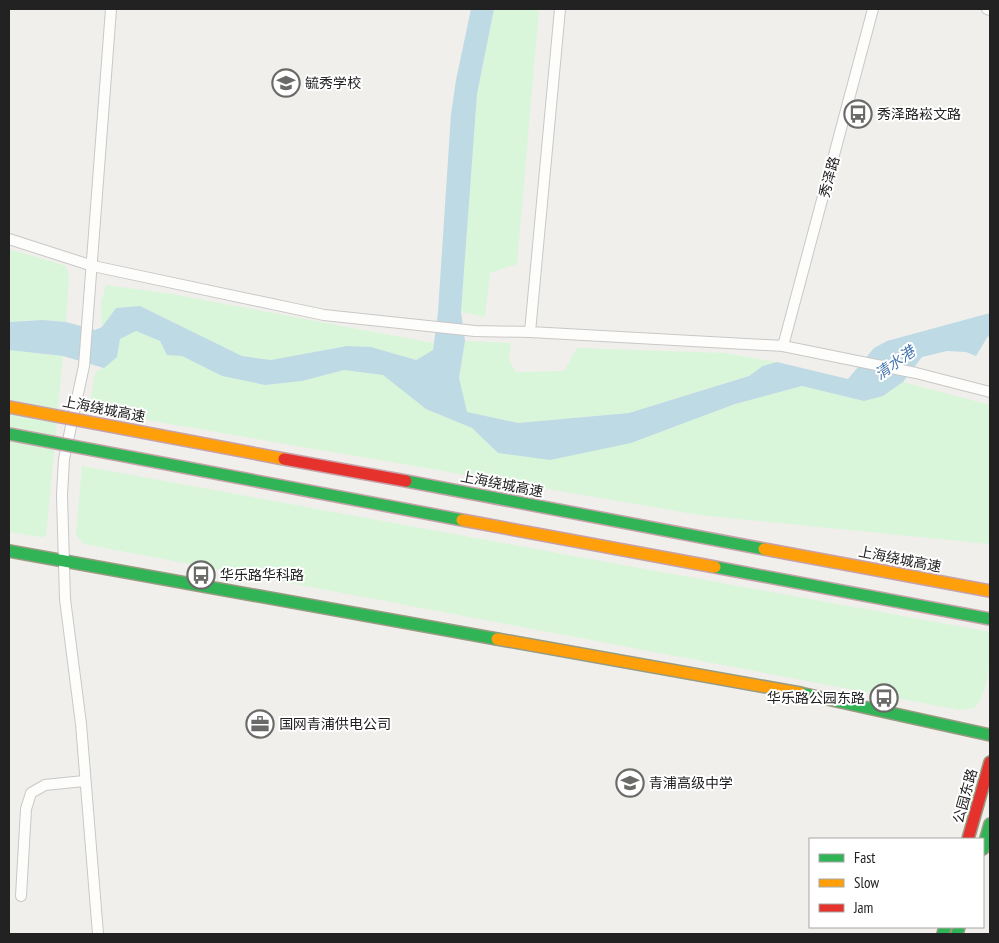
<svg xmlns="http://www.w3.org/2000/svg" width="999" height="943" font-family="'PT Sans Narrow','Noto Sans SC',sans-serif">
<rect width="100%" height="100%" fill="#f0efeb"/>
<path fill="#d9f6da" d="M494,9H539L517,264L490,273L485,317L461,312L477,94Z
M9,249L66,266L69,277L66,322L43,320L9,322Z
M106,285L172,294L433,343V350L416,360L371,347L347,346L272,360L242,356L140,306L116,308L102,327L101,302Z
M136,331L160,341L167,355L182,356L222,376L265,385L302,381L344,370L383,375L426,409L472,428L498,453L631,443L735,404L802,386L864,401L883,396L903,382L990,405V544L699,515L89,410L95,373L117,357L120,338Z
M465,341L511,343L509,360L516,372L564,371L577,348L725,353L777,362L774,368L629,413L518,423L466,412L459,378Z
M9,350L63,356L46,536L41,537L9,532Z
M82,466L990,632C990,658 991,686 975,708L960,710L84,544L76,535Z"/>
<path fill="#bedae4" d="M471,9H494L477,94L461,312L465,341L459,378L467,412L518,423L629,413L749,376L763,366L777,362L848,379L874,348L887,341L990,313V338L988,336L976,356L966,352L947,351L922,357L903,382L883,396L864,401L802,386L735,404L631,443L550,460L498,453L472,428L426,409L383,375L344,370L302,381L265,385L222,376L182,356L167,355L160,341L136,331L120,339L117,357L104,368L63,356L9,350V322L43,320L66,322L95,330L102,327L116,308L140,306L242,356L271,360L347,346L371,347L416,360L433,350L438,312L451,114L456,80Z"/>
<g fill="none" stroke-linecap="round" stroke-linejoin="round">
<g stroke="#c9c8c7" stroke-width="12">
<path id="street" d="M987,9L990,10
M9,239L93,266L324,315L475,331L530,332L783,346L916,373L990,392
M530,332L560,9
M783,346L873,9
M21,896L26,809L31,793L45,785L84,781
M98,934L81,724L65,599L62,495L64,459L84,366L111,9"/>
</g>
<g stroke="#989b81" stroke-width="14">
<path id="fast" d="M9,551L497,639
M800,693L990,735
M983,849L990,824
M943,934L945,927
M957,934L959,927"/>
</g>
<g stroke="#989b81" stroke-width="14">
<path id="slow" d="M497,639L800,693"/>
</g>
<g stroke="#989b81" stroke-width="14">
<path id="jam" d="M968,839L990,762"/>
</g>
<use href="#street" stroke="#fdfdfc" stroke-width="10"/>
<use href="#fast" stroke="#30b455" stroke-width="11"/>
<use href="#slow" stroke="#ff9f0a" stroke-width="11"/>
<use href="#jam" stroke="#e5322d" stroke-width="11"/>
<g stroke="#c6a1aa" stroke-width="14" stroke-linecap="butt">
<path id="fast-bridge" d="M9,434L462,520
M406,481L764,549
M715,567L990,619"/>
</g>
<g stroke="#c6a1aa" stroke-width="14" stroke-linecap="butt">
<path id="slow-bridge" d="M9,407L284,459
M462,520L715,567
M764,549L990,591"/>
</g>
<g stroke="#c6a1aa" stroke-width="14" stroke-linecap="butt">
<path id="jam-bridge" d="M284,459L406,481"/>
</g>
<use href="#fast-bridge" stroke="#30b455" stroke-width="11"/>
<use href="#slow-bridge" stroke="#ff9f0a" stroke-width="11"/>
<use href="#jam-bridge" stroke="#e5322d" stroke-width="11"/>
</g>
<defs>
<g id="school-ring" transform="scale(1.4375)"><circle r="9.5" fill="#fff" stroke="#6a6a68" stroke-width="1.5"/><path d="M0-5L7-2L0 1L-7-2ZM-4 1L0 2.5L4 1V4Q0 6-4 4Z" fill="#6a6a68"/></g>
<g id="bus-ring" transform="scale(1.4375)"><circle r="9.5" fill="#fff" stroke="#6a6a68" stroke-width="1.5"/><path d="M-5-6H5V4H4V6H2V4H-2V6H-4V4H-5ZM-3.5-4V0h7V-4ZM-3.5 1.2v1.5H-2V1.2ZM2 1.2v1.5H3.5V1.2Z" fill="#6a6a68"/></g>
<g id="office-ring" transform="scale(1.4375)"><circle r="9.5" fill="#fff" stroke="#6a6a68" stroke-width="1.5"/><path d="M-6-3h4V-5.5h4V-3h4V5H-6ZM-1-4.5V-3h2v-1.5ZM-6 0V1H6V0Z" fill="#6a6a68"/></g>
</defs>
<g fill-rule="evenodd">
<use href="#school-ring" x="286" y="83"/>
<use href="#bus-ring" x="858" y="114"/>
<use href="#bus-ring" x="201" y="575"/>
<use href="#bus-ring" x="884" y="698"/>
<use href="#office-ring" x="260" y="724"/>
<use href="#school-ring" x="630" y="783"/>
</g>
<g text-anchor="middle" stroke-width="4" stroke-linejoin="round" paint-order="stroke">
<g font-size="14" fill="#222" stroke="#fff" text-anchor="start">
<text x="305" y="88">毓秀学校</text>
<text x="877" y="119">秀泽路崧文路</text>
<text x="220" y="580">华乐路华科路</text>
<text x="865" y="703" text-anchor="end">华乐路公园东路</text>
<text x="279" y="729">国网青浦供电公司</text>
<text x="649" y="788">青浦高级中学</text>
</g>
<g font-size="14" fill="#222" stroke="#fff">
<text transform="translate(829 177) rotate(-75)" y="5">秀泽路</text>
<text transform="translate(104 409) rotate(11)" y="5">上海绕城高速</text>
<text transform="translate(502 484) rotate(11)" y="5">上海绕城高速</text>
<text transform="translate(900 559) rotate(11)" y="5">上海绕城高速</text>
<text transform="translate(965 796) rotate(-75)" y="5">公园东路</text>
</g>
<g font-size="15" font-style="italic" fill="#4676ae" stroke="#fff">
<text transform="translate(895 363) rotate(-36)" y="5">清水港</text>
</g>
</g>
<rect width="999" height="943" fill="none" stroke="#222222" stroke-width="20"/>
<rect x="809" y="838" width="175" height="90" fill="#ffffff" stroke="#a7a7a7"/>
<rect x="819" y="854" width="25" height="8" fill="#30b455" stroke="#a7a7a7"/>
<text x="854" y="863" font-size="15" fill="#222222">Fast</text>
<rect x="819" y="879" width="25" height="8" fill="#ff9f0a" stroke="#a7a7a7"/>
<text x="854" y="888" font-size="15" fill="#222222">Slow</text>
<rect x="819" y="904" width="25" height="8" fill="#e5322d" stroke="#a7a7a7"/>
<text x="854" y="913" font-size="15" fill="#222222">Jam</text>
</svg>
